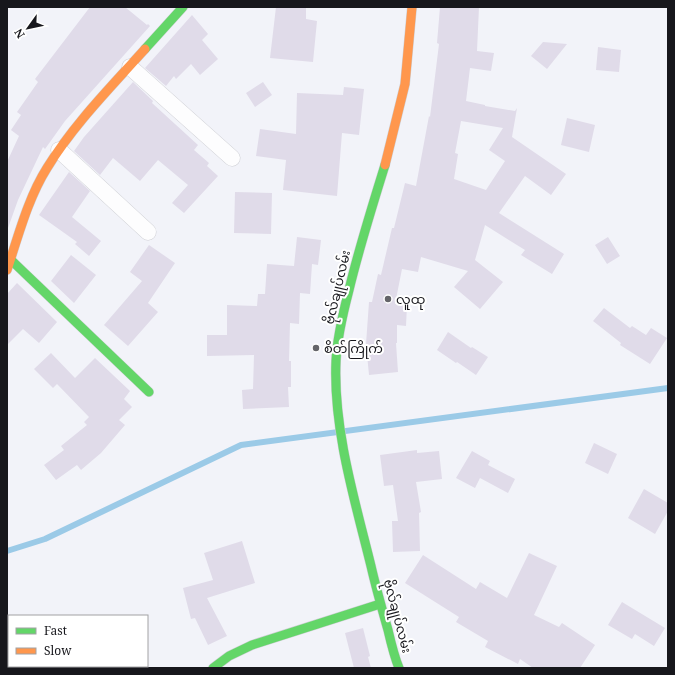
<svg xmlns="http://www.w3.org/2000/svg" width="675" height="675" font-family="'Noto Serif','Noto Sans Myanmar',serif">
<rect width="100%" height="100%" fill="#f2f3f9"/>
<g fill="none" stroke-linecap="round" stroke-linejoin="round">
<path stroke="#9bcae7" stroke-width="6" d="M7,551L45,539L241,445L668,388"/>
</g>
<path fill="#e0dbe9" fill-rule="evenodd" d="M90,7H125L147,25L148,24L150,26L65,121L45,149L43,147L18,200L8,228L7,227V162L19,136L11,130L21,115L17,112L38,82L35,79Z
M276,7H306V19L317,21L313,62L270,58Z
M440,7H479L477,51L494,53L491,71L470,68L466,101L485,105V106L515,111L517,108L512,137L566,174L551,195L525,176L499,213L564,254L552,274L521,255L525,250L485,225L475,260L503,282L480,309L454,287L468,271L421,257L418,272L402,269L395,304L407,305L406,326L397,325V343H396L398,372L369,375L366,344L369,302H372L378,274L381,275L392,228H394L405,183L416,186L429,116L430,117L439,44L437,43ZM461,121L503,128L489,150L505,161L486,190L454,179L458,154L455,153Z
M192,15L208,34L202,40L218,59L200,75L191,64L176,79L174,76L166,86L145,68Z
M543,42L567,44L547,69L531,56Z
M598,47L621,50L619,72L596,70Z
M133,82L153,101L152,103L198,145L194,150L209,163L207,166L218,176L184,213L172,203L188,185L158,160L140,181L113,158L100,175L74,151L84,137Z
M263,82L272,95L255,107L246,93Z
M344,87L364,89L359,135L342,133L337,196L283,190L286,160L256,156L260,129L296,134L297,93L343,95Z
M567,118L595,125L589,152L561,145Z
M69,172L90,191L72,217L101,241L89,256L75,244L77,242L39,215Z
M235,192L272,193L271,234L234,233Z
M297,237L321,240L318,265L312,264L310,294L300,293L299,324L290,323L289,361H291V387H288L289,407L243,409L242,390L253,389L254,355L207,356V335H227V305L257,306L258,294H265L267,264L294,266Z
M608,237L620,256L607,264L595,245Z
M149,245L175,263L148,303L158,312L128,346L104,325L142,281L130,272Z
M71,255L96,275L74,303L51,281Z
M17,283L57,322L39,343L23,329L7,345V294Z
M604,308L630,328L632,326L646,335L651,328L667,338L650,364L620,345L621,343L593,321Z
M448,332L471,348L472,347L488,357L476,375L457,362L456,363L437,350Z
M51,353L75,378L95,358L130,391L124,399L132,407L119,420L125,425L101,453L81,470L77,465L56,480L44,465L64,450L61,446L87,425L84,422L89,417L57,384L53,388L34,369Z
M594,443L617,454L608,474L585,463Z
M417,450V453L439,451L442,479L416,482L421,512L419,513L420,551L393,552L392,521H398L393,485L384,486L380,455Z
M472,451L490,461L488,465L515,479L508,493L480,478L475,488L456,478Z
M644,489L668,503V511L655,534L628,518Z
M242,541L255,583L207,598L227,636L208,645L195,618L191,619L183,588L213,580L204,553Z
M529,553L557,566L534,615L559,627L562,623L595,645L580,668H533L520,659L518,664L485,647L488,641L456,622L459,617L405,583L423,555L476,589L480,582L507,598Z
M622,602L665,628L654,646L635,634L632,639L608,625Z
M363,628L370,656L368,657L371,668H354L345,633Z"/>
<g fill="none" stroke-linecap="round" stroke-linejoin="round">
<g stroke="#cecfd4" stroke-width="17">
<path id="street" d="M130,67L232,158
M59,150L148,232"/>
</g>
<g stroke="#cecfd4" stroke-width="10">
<path id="fast" d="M145,49L183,7
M385,165C372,207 359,248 349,290C343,313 337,337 336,361C333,429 355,501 371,566C376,588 382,609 388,630C391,643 394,656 399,668
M11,260L149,392
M213,668L229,656L252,645L380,604"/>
</g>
<g stroke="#cecfd4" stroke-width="10">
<path id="slow" d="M385,165L405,84L412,7
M7,270C18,237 28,198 47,168C74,124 111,87 145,49"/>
</g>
<use href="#street" stroke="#fdfdfe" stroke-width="16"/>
<use href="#fast" stroke="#63d668" stroke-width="9"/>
<use href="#slow" stroke="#ff974d" stroke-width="9"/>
</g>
<g fill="#646469" stroke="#fff" stroke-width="1.5">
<circle cx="388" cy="299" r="4"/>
<circle cx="316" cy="348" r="4"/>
</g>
<g text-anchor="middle" stroke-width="4" stroke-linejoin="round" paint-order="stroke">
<g font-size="13" fill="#17171c" stroke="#fff">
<text transform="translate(337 287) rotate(-77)" y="5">ဗိုလ်‌ချုပ်‌လမ်း</text>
<text transform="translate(398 616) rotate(75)" y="5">ဗိုလ်‌ချုပ်‌လမ်း</text>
</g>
<g font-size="13" fill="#17171c" stroke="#fff" text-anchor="start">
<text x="396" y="304">လူထု</text>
<text x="324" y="353">စိတ်ကြိုက်</text>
</g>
</g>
<rect width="675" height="675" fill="none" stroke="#17171c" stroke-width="16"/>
<rect x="8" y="615" width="140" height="52" fill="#ffffff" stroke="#a2a2a4"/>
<rect x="16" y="628" width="20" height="6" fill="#63d668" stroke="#a2a2a4"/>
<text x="44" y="635" font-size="12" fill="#17171c">Fast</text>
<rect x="16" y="648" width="20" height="6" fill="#ff974d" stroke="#a2a2a4"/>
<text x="44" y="655" font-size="12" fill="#17171c">Slow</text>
<g transform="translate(28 28) rotate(237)" stroke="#ffffff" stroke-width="3" paint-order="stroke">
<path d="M0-3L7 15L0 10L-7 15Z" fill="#17171c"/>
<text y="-6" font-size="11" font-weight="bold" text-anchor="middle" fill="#17171c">N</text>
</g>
</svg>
